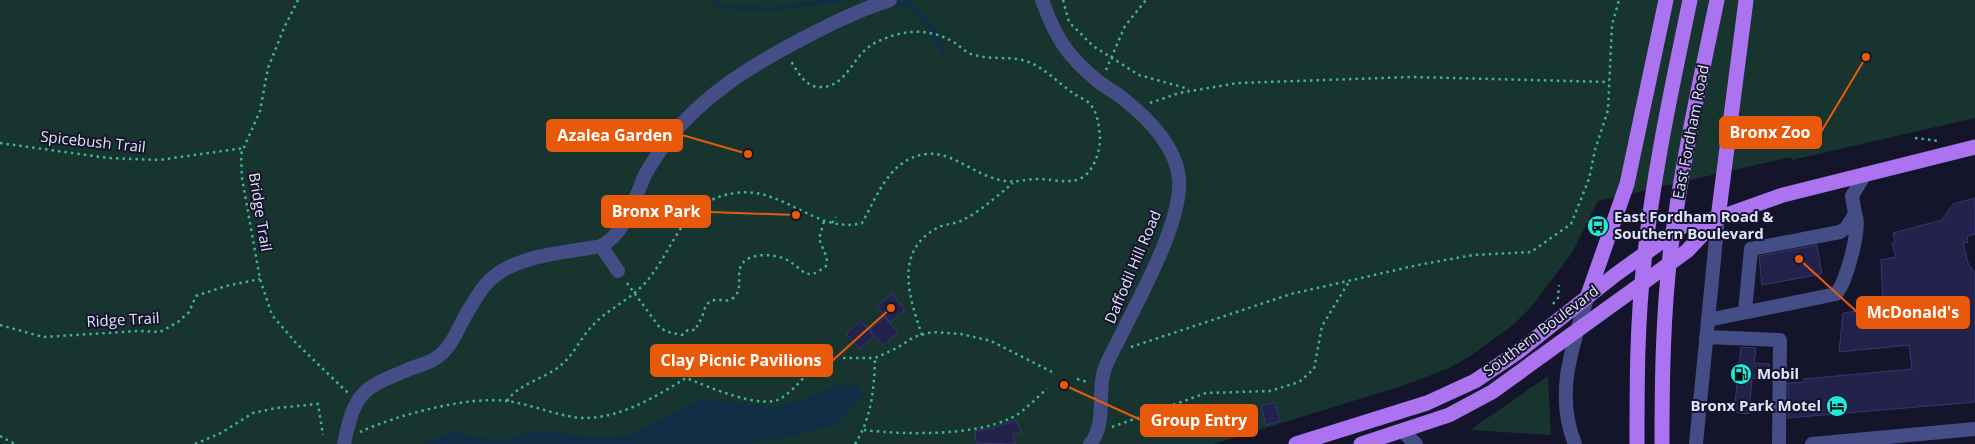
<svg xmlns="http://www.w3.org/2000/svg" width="1975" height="444" font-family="'Open Sans',sans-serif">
<rect width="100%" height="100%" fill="#14142b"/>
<path fill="#18342e" d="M0,0H1975V118L1792,160L1791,157L1598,201L1572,253L1532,306L1512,326L1469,357L1449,368L1408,384L1214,444H0Z
M1548,376L1551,435L1470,430Z"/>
<path fill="#112e47" d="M837,385L858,386L864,396L846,412L838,425L812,430L793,437L742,444H424L453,432L500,441L539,430L600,438L628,435L698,400L748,403L770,408L805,398Z"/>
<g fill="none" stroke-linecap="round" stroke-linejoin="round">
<path stroke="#112e47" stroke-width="4.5" d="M715,0L722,7L772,9L838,0
M890,4L893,6L907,3C927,17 934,32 943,53"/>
</g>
<path fill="#23224a" stroke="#383773" d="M1975,198V234L1967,236L1968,242L1963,243L1968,263L1975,273V402L1788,418V383L1804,382V379L1912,369L1909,345L1839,352L1843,313L1883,307L1881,260L1896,257L1892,243L1895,242L1893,233L1942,220L1953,204Z
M1817,245L1822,274L1762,285L1759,256Z
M892,294L905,310L890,322L877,306Z
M885,317L898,333L883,345L870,330Z
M861,321L874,336L860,349L846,334Z
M1741,347L1756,348L1754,363L1769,364L1768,380L1752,378L1749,414L1734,412Z
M1275,402L1280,421L1266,425L1261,406Z
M1016,420L1021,432L1013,435L1015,444L976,443L975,431L994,428Z"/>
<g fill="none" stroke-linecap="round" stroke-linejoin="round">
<path stroke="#3eb398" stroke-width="2.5" stroke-dasharray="2.5 4" stroke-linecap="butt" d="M298,0L284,28L268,68L260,111L241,154L242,178L260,279L272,315L296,343L348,393
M1063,0L1069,22L1093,46L1139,75L1189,89
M1106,70L1125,26L1146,0
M1150,103L1179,93L1238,83L1412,77L1609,82
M1915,138L1939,141
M0,143L108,158L159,160L244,148
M832,223L836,217
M627,283L660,328L668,332L682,335L688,330H696C697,324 700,322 702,317C705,310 704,302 715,300C722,299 727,303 733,298C746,288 732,270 746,260C756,253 776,254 787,260C804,269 805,283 826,266L827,258L819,239L824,221
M1553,304L1558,298L1559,285
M0,325L43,337L139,331L160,332L178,322L189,312L196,296L226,286L260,279
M922,335C909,297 893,250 939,227C945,224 954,224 961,221C980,212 997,196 1013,183
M1131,347L1291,294L1418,265L1473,255L1531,252L1571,224L1589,179L1595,150L1608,110L1612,25L1619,0
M843,358H875L897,348L914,337L932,332L961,334L991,341L1052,372
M1077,379L1088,382
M507,401C518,384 544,379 560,366C574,355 581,337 593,325C608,309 630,300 646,282C677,246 681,200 736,193C783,186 818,235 862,223C878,195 889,159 926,154C948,151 970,170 990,177C1009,184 1015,181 1034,179C1056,178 1079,190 1092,167C1097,159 1100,148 1100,138C1099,126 1098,112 1089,103C1085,99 1078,97 1073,93C1058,83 1044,67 1026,61C1009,56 991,60 974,55C966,53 961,47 955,43C928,26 899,30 873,44C852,56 846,89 819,87C805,87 796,70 790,59
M1112,427L1206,393L1270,391L1299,382L1314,369L1322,326L1350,280
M864,430C904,435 974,436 1011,418C1024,412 1036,398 1047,389
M360,432C397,415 467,396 507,401C531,404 562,418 585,418C621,418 657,396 686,378C707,386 764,412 783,397C795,389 806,374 817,364
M0,436L15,444
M195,444L221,433L253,413L276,408L318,404L323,435
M855,444C872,417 874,389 875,358"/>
<path stroke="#444d85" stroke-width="14" d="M1042,0C1056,39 1067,56 1099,82C1108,89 1119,94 1127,102C1150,120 1176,148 1179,178C1183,221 1139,298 1120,337C1114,350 1106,361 1103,375C1098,397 1106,425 1090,444
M1855,214L1852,196L1865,174
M601,246L618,271
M1708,320L1836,294C1846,283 1862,226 1855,214L1846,228L1840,232L1751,249L1745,311
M1706,337L1780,340L1779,444
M1402,431L1416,444
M344,444C355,390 363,388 412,368C420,365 429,363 436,358C453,347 458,327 468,311C476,299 483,284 496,275C521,255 570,252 601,246C627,232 634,198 646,173C652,162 660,151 667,141C702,96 749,67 800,40C829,25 858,10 890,0
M1575,444C1554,393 1573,345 1588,295
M1696,444L1718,218
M1812,444L1975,429"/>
<path stroke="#ac73f1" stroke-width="15" d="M1718,218L1746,0
M1588,295L1627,184L1666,0
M1296,444L1427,403L1475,381L1518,352L1615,275L1686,224L1718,218L1783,195L1975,147
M1361,444L1449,415L1492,392L1687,251L1718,218
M1637,444C1637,383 1637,322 1644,262C1653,174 1672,87 1690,0
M1662,444C1662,378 1663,312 1671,247C1682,163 1700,82 1717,0"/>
</g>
<defs>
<g id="bus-disc" transform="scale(1.125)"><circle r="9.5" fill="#20e9da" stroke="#14142b"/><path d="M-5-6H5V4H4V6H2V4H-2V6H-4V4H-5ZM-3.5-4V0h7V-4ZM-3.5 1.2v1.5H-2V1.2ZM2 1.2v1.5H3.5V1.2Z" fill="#111"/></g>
<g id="fuel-disc" transform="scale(1.125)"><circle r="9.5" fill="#20e9da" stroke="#14142b"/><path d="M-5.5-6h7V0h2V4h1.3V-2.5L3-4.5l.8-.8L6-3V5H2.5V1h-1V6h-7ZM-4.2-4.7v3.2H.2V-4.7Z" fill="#111"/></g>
<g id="hotel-disc" transform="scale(1.125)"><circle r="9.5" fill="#20e9da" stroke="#14142b"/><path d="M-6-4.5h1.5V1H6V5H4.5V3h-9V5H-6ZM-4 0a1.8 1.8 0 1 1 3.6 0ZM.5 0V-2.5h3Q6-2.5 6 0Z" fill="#111"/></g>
</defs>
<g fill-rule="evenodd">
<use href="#bus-disc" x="1598" y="226"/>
<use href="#fuel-disc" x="1741" y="374"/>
<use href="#hotel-disc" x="1837" y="406"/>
</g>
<g text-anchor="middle" stroke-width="4" stroke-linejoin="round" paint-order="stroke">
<g font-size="15" fill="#e1e2fc" stroke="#14142b">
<text transform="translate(1691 132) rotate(-79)" y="5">East Fordham Road</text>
<text transform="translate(93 142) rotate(6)" y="5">Spicebush Trail</text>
<text transform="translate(260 212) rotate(81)" y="5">Bridge Trail</text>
<text transform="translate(1133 267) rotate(-67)" y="5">Daffodil Hill Road</text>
<text transform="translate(123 320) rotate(-3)" y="5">Ridge Trail</text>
<text transform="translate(1541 331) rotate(-37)" y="5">Southern Boulevard</text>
</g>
<g font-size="15" font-weight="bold" fill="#e1e2fc" stroke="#14142b" text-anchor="start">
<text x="1614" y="222">East Fordham Road &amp;<tspan x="1614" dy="17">Southern Boulevard</tspan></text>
<text x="1757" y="379">Mobil</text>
<text x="1821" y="411" text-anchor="end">Bronx Park Motel</text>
</g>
</g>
<path fill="none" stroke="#e8590c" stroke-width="2" d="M1866 57L1821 132M748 154L682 135M796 215L710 212M1799 259L1857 312M891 308L832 361M1064 385L1141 420"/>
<g fill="#e8590c" stroke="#14142b" stroke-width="2">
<circle cx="1866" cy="57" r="5"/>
<circle cx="748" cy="154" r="5"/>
<circle cx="796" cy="215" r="5"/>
<circle cx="1799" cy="259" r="5"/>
<circle cx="891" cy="308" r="5"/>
<circle cx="1064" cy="385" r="5"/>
</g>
<g fill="#e8590c" stroke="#e8590c" stroke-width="2">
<rect x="1720" y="117" width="101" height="31" rx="5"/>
<rect x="547" y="120" width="135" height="31" rx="5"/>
<rect x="602" y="196" width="108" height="31" rx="5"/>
<rect x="1857" y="297" width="112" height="31" rx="5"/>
<rect x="651" y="345" width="181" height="31" rx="5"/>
<rect x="1141" y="405" width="116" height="31" rx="5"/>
</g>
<g font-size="16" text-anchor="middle" font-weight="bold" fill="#fff">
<text x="1770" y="138">Bronx Zoo</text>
<text x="615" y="141">Azalea Garden</text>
<text x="656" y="217">Bronx Park</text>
<text x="1913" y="318">McDonald's</text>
<text x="741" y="366">Clay Picnic Pavilions</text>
<text x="1199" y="426">Group Entry</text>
</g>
</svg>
